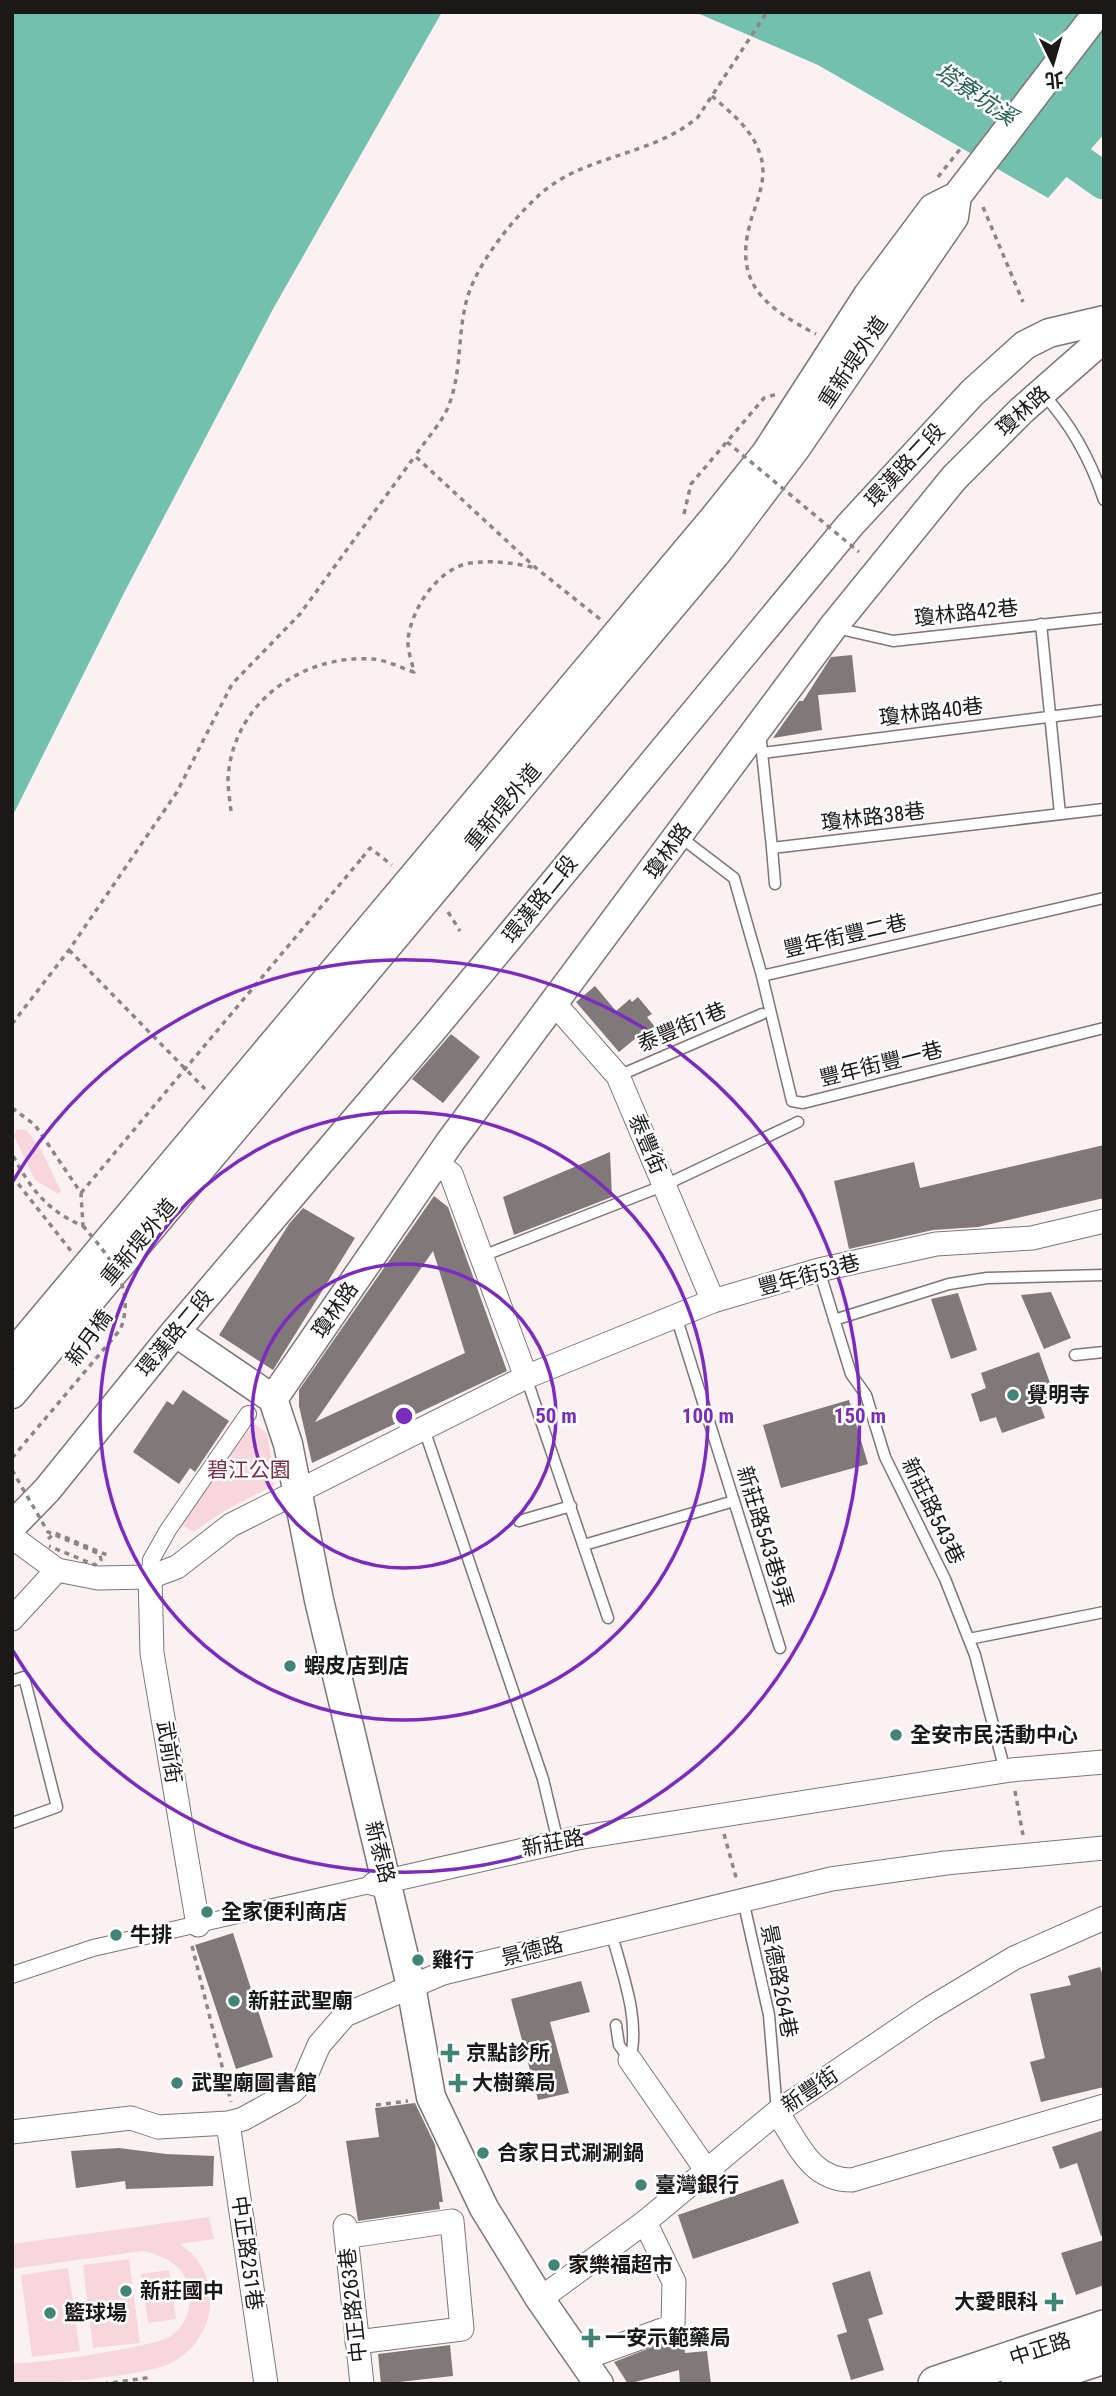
<svg xmlns="http://www.w3.org/2000/svg" width="1116" height="2396" font-family="'Roboto Condensed','Noto Sans TC',sans-serif">
<rect width="100%" height="100%" fill="#fbf1f3"/>
<path fill="#f8d7dc" d="M17,1129L26,1130L39,1145L61,1191L58,1194L35,1180L14,1136Z
M254,1423L267,1434L275,1477L274,1485L224,1511L193,1532L179,1523Z
M209,2217L214,2239L180,2244C201,2259 210,2276 210,2303C210,2327 193,2353 171,2363C141,2377 47,2384 12,2384V2363C32,2365 155,2347 171,2336C186,2326 192,2307 189,2289C185,2265 164,2256 143,2251L12,2269V2244Z
M129,2259L140,2343L93,2348L83,2265Z
M68,2268L80,2351L32,2357L21,2275Z
M169,2270L176,2319L148,2323L141,2274Z"/>
<path fill="#72c0ad" d="M12,12H442L273,309L124,593L12,817Z
M695,12H1076L1104,31V134L1048,198L818,65Z"/>
<g fill="none" stroke-linecap="round" stroke-linejoin="round">
<path stroke="#72c0ad" stroke-width="37" d="M1039,135L1104,181"/>
</g>
<path fill="#807879" fill-rule="evenodd" d="M852,655L856,692L818,695L822,730L773,738L799,701H803L831,657Z
M595,986L616,1011L630,999L632,1002L638,997L652,1014L647,1017L663,1037L647,1051L636,1038L619,1052L576,1002Z
M451,1034L480,1057L443,1103L412,1079Z
M1104,1145V1198L978,1227L933,1230L849,1249L834,1181L914,1162L920,1188Z
M610,1152L612,1197L514,1235L503,1197Z
M434,1196L448,1207L507,1371L312,1463L299,1406V1390ZM433,1251L465,1353L315,1422Z
M303,1208L355,1238L273,1370L219,1335L289,1224Z
M1051,1292L1071,1338L1044,1349L1021,1295Z
M958,1293L977,1350L951,1359L931,1299Z
M1039,1352L1055,1397L1039,1402L1045,1418L1002,1433L996,1417L980,1422L971,1394L986,1388L981,1373Z
M183,1390L229,1421L195,1472L190,1468L179,1484L133,1452L167,1401L173,1405Z
M849,1400L868,1464L781,1488L763,1425Z
M233,1933L273,2057L236,2069L195,1945Z
M1100,1967L1104,1979V2087L1041,2102L1030,2062L1045,2058L1030,1994L1071,1985L1068,1976Z
M581,1981L590,2012L550,2022L569,2093L538,2100L511,1999Z
M415,2103L435,2145L443,2202H439L440,2209L358,2221L346,2141L379,2137L375,2108Z
M1104,2130V2235L1101,2236L1077,2163L1060,2169L1052,2147Z
M119,2148L166,2154L214,2156L213,2186L126,2189L125,2181L76,2188L71,2151Z
M783,2179L799,2223L693,2259L678,2215Z
M1104,2240V2285L1076,2295L1061,2253Z
M870,2271L883,2314L868,2319L884,2370L851,2380L837,2335L847,2332L832,2283Z
M683,2335L685,2353L707,2351L711,2384H680L679,2370L628,2384L614,2362Z
M450,2345L453,2376L381,2384L378,2354Z"/>
<g fill="none" stroke-linecap="round" stroke-linejoin="round">
<g stroke="#7e7576" stroke-width="13">
<path id="service" d="M1043,394C1071,424 1091,461 1104,500
M1041,624L1060,814
M836,628L893,641L1104,618
M760,733L772,848L1104,809
M762,753L1104,710
M679,836L734,878L762,976L1104,898
M772,848L775,884
M762,976L792,1101L803,1103L1104,1028
M618,1076L762,1014
M480,1257L665,1185L798,1122
M819,1270L851,1374L866,1395L885,1457L945,1579L975,1655L1005,1771
M676,1316L780,1648
M834,1320L949,1284L987,1278L1104,1275
M1075,1355L1104,1352
M526,1377L608,1618
M424,1429L543,1779L558,1842
M519,1521L571,1506
M584,1545L734,1501
M969,1639L1104,1612
M12,1681L24,1677L57,1807L12,1823
M743,1900L769,2015L777,2112
M611,1931C621,1971 641,2019 630,2060L619,2045L616,2025"/>
</g>
<g stroke="#7e7576" stroke-width="18">
<path id="pedestrian" d="M150,1577L151,1560L168,1530L248,1414
M12,1975L93,1948L374,1884"/>
</g>
<g stroke="#7e7576" stroke-width="25">
<path id="minor" d="M554,1003L618,1076L713,1301
M436,1163L451,1174L526,1377
M12,1537L57,1570L98,1578L150,1577L177,1567L231,1525L526,1377L713,1301L819,1270L936,1244L1032,1238L1104,1221
M150,1577L152,1653L198,1925
M12,1619L57,1570
M374,1884L577,1838L1011,1770L1104,1762
M630,2060L707,2171
M777,2112C798,2143 810,2180 852,2180L1104,2106
M228,2123L266,2384
M12,2132L131,2118L158,2127L228,2123L243,2119L292,2092L304,2080L319,2045L345,2015L443,1973L831,1879L946,1863L1104,1848
M345,2226L362,2384
M357,2235L452,2221L462,2329L357,2342
M540,2299L645,2222L777,2112L929,2009L1014,1958L1104,1918
M582,2359L673,2326L674,2282L645,2222"/>
</g>
<g stroke="#7e7576" stroke-width="31">
<path id="tertiary" d="M175,1332L273,1399L288,1444L319,1600L411,1986L431,2097L484,2208L540,2299L599,2384
M12,1355L714,518L766,453L868,295L933,208L957,196L1098,12
M12,1394L719,550L796,448L954,217L957,196
M273,1399L450,1142L833,627L954,478L1022,410L1104,338
M12,1526L47,1490L175,1332L433,1029L850,525L972,393L1025,345L1049,333L1104,320"/>
</g>
<g stroke="#7e7576" stroke-width="38">
<path id="primary" d="M936,2384L1104,2328
M1019,2384L1104,2356"/>
</g>
<path stroke="#8c8687" stroke-width="3.5" stroke-dasharray="5 5" stroke-linecap="butt" d="M712,96C731,113 752,129 760,154C767,173 760,193 754,211C730,279 760,305 816,334
M938,177L961,148
M983,207L1023,302
M684,514L691,484L764,398L777,394
M600,619L536,568L415,456C426,439 444,421 450,402C461,371 458,339 465,307C472,270 509,223 537,197C582,154 652,157 698,117L767,12
M231,811C230,801 228,790 228,779C232,704 301,654 373,659C386,660 401,668 414,672C412,662 407,649 408,639C412,608 437,569 470,563C493,560 514,563 536,568
M362,858L370,848L392,865
M448,912L460,931
M69,950L205,1089
M12,1024L69,950L177,792L232,684L300,614L415,456
M12,1108L35,1125L81,1193L83,1226C47,1211 30,1188 12,1154
M12,1176L71,1251
M48,1539L55,1533L107,1555
M1015,1791L1023,1835
M724,1834L737,1881
M192,1946L231,2102
M376,2105L408,2101
M103,2384L146,2378L147,2384"/>
<use href="#service" stroke="#fff" stroke-width="10"/>
<use href="#pedestrian" stroke="#fff" stroke-width="16"/>
<use href="#minor" stroke="#fff" stroke-width="23"/>
<use href="#tertiary" stroke="#fff" stroke-width="28"/>
<use href="#primary" stroke="#fff" stroke-width="35"/>
<path stroke="#8c8687" stroke-width="3.5" stroke-dasharray="5 5" stroke-linecap="butt" d="M727,442L859,552
M81,1193L362,858
M12,1458L120,1330C137,1289 109,1256 83,1226
M12,1470L48,1532L100,1554L101,1560L95,1565L49,1546"/>
</g>
<g fill="none" stroke="#7b2cbf" stroke-width="3.5">
<circle cx="404" cy="1416" r="152"/>
<circle cx="404" cy="1416" r="304"/>
<path d="M13 1181A456 456 0 1 1 13 1651"/>
</g>
<g fill="#428475" stroke="#fff" stroke-width="2.5">
<circle cx="1013" cy="1395" r="7"/>
<circle cx="290" cy="1666" r="7"/>
<circle cx="896" cy="1735" r="7"/>
<circle cx="207" cy="1912" r="7"/>
<circle cx="116" cy="1935" r="7"/>
<circle cx="418" cy="1960" r="7"/>
<circle cx="234" cy="2001" r="7"/>
<path d="M446.5 2042.5h7v7h7v7h-7v7h-7v-7h-7v-7h7z"/>
<circle cx="177" cy="2083" r="7"/>
<path d="M454.5 2072.5h7v7h7v7h-7v7h-7v-7h-7v-7h7z"/>
<circle cx="483" cy="2153" r="7"/>
<circle cx="641" cy="2185" r="7"/>
<circle cx="554" cy="2265" r="7"/>
<circle cx="126" cy="2291" r="7"/>
<path d="M1050.5 2291.5h7v7h7v7h-7v7h-7v-7h-7v-7h7z"/>
<circle cx="50" cy="2313" r="7"/>
<path d="M587.5 2327.5h7v7h7v7h-7v7h-7v-7h-7v-7h7z"/>
</g>
<g text-anchor="middle" stroke-width="5" stroke-linejoin="round" paint-order="stroke">
<g font-size="21" fill="#1b1818" stroke="#fff">
<text transform="translate(853 362) rotate(-56)" y="7">重新堤外道</text>
<text transform="translate(1023 411) rotate(-42)" y="7">瓊林路</text>
<text transform="translate(905 465) rotate(-47)" y="7">環漢路二段</text>
<text transform="translate(966 613) rotate(-6)" y="7">瓊林路42巷</text>
<text transform="translate(931 712) rotate(-7)" y="7">瓊林路40巷</text>
<text transform="translate(503 807) rotate(-50)" y="7">重新堤外道</text>
<text transform="translate(873 817) rotate(-7)" y="7">瓊林路38巷</text>
<text transform="translate(668 851) rotate(-54)" y="7">瓊林路</text>
<text transform="translate(540 899) rotate(-51)" y="7">環漢路二段</text>
<text transform="translate(845 936) rotate(-13)" y="7">豐年街豐二巷</text>
<text transform="translate(682 1027) rotate(-23)" y="7">泰豐街1巷</text>
<text transform="translate(881 1064) rotate(-14)" y="7">豐年街豐一巷</text>
<text transform="translate(647 1144) rotate(67)" y="7">泰豐街</text>
<text transform="translate(139 1242) rotate(-50)" y="7">重新堤外道</text>
<text transform="translate(809 1275) rotate(-15)" y="7">豐年街53巷</text>
<text transform="translate(335 1310) rotate(-55)" y="7">瓊林路</text>
<text transform="translate(175 1333) rotate(-50)" y="7">環漢路二段</text>
<text transform="translate(89 1338) rotate(-54)" y="7">新月橋</text>
<text transform="translate(933 1511) rotate(64)" y="7">新莊路543巷</text>
<text transform="translate(765 1537) rotate(73)" y="7">新莊路543巷9弄</text>
<text transform="translate(169 1752) rotate(81)" y="7">武前街</text>
<text transform="translate(553 1843) rotate(-11)" y="7">新莊路</text>
<text transform="translate(380 1852) rotate(76)" y="7">新泰路</text>
<text transform="translate(532 1951) rotate(-14)" y="7">景德路</text>
<text transform="translate(779 1981) rotate(79)" y="7">景德路264巷</text>
<text transform="translate(810 2090) rotate(-34)" y="7">新豐街</text>
<text transform="translate(247 2253) rotate(82)" y="7">中正路251巷</text>
<text transform="translate(353 2305) rotate(-96)" y="7">中正路263巷</text>
<text transform="translate(1040 2349) rotate(-18)" y="7">中正路</text>
</g>
<g font-size="21" font-weight="bold" fill="#1b1818" stroke="#fff" text-anchor="start">
<text x="1027" y="1402">覺明寺</text>
<text x="304" y="1673">蝦皮店到店</text>
<text x="910" y="1742">全安市民活動中心</text>
<text x="221" y="1919">全家便利商店</text>
<text x="130" y="1942">牛排</text>
<text x="432" y="1967">雞行</text>
<text x="248" y="2008">新莊武聖廟</text>
<text x="466" y="2060">京點診所</text>
<text x="191" y="2090">武聖廟圖書館</text>
<text x="472" y="2090">大樹藥局</text>
<text x="497" y="2160">合家日式涮涮鍋</text>
<text x="655" y="2192">臺灣銀行</text>
<text x="568" y="2272">家樂福超市</text>
<text x="140" y="2298">新莊國中</text>
<text x="1038" y="2309" text-anchor="end">大愛眼科</text>
<text x="64" y="2320">籃球場</text>
<text x="605" y="2345">一安示範藥局</text>
</g>
<g font-size="21" fill="#7d2d41" stroke="#fff">
<text x="249" y="1477">碧江公園</text>
</g>
<g font-size="23" font-style="italic" fill="#236154" stroke="#fff">
<text transform="translate(976 94) rotate(34)" y="8">塔寮坑溪</text>
</g>
</g>
<circle cx="404" cy="1416" r="10" fill="#7b2cbf" stroke="#fff" stroke-width="3.5"/>
<g font-size="21" text-anchor="middle" font-weight="bold" fill="#7b2cbf" stroke="#fff" stroke-width="5" stroke-linejoin="round" paint-order="stroke">
<text x="556" y="1423">50 m</text>
<text x="708" y="1423">100 m</text>
<text x="860" y="1423">150 m</text>
</g>
<rect width="1116" height="2396" fill="none" stroke="#1b1818" stroke-width="28"/>
<g transform="translate(1053 63) rotate(175)" stroke="#ffffff" stroke-width="5" paint-order="stroke">
<path d="M0-5L12 26L0 18L-12 26Z" fill="#1b1818"/>
<text y="-10" font-size="19" font-weight="bold" text-anchor="middle" fill="#1b1818">北</text>
</g>
</svg>
